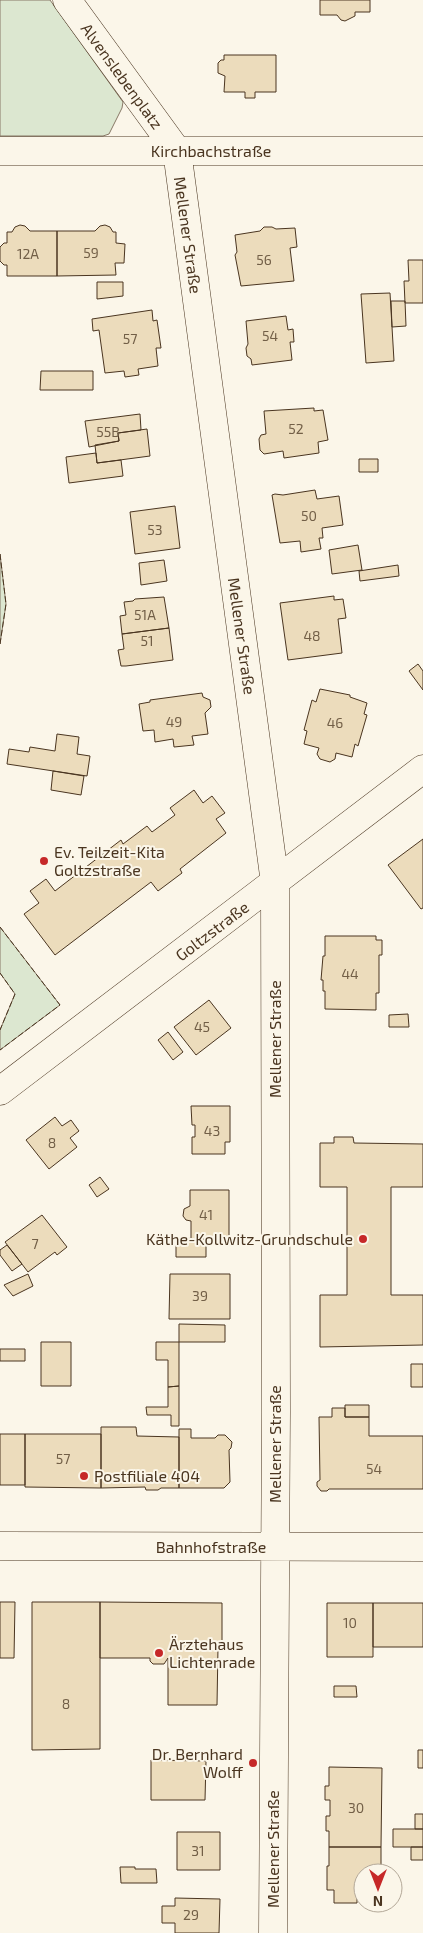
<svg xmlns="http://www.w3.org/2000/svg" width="423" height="1933" font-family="'Exo 2',sans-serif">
<rect width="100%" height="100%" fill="#fbf6e9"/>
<path fill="#dce7d0" stroke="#887966" d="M0,0H50L123,102L122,108L109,134L103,136H0Z
M0,554L6,604L0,644Z
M0,927L60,1005L0,1050V1030L15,994L0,973Z"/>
<path fill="#ecdcbc" stroke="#4a3520" d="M320,0H370V12H355V16L345,21L341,20L337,15H320Z
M224,55H276V92H255V98H245V92H224L225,76L218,73V63L221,60H224Z
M20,225L25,226L30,231H57V276H7V265H4L0,261V247L4,243H7V232H12L15,227Z
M105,225L110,227L113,232H116V243L125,244L124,263H115L116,275L57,276V231H95L100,226Z
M264,227H272L276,229L295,228L297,247L290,248L294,281L241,286L235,255L237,252L235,235L260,231Z
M408,260H423V303H405L404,281H409Z
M97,282H123V296L97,299Z
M390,293L394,361L366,363L361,294Z
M391,301H405L406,326L392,327Z
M152,310L153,321L157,320L161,348H156L158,366L138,369L139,375L125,377L124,371L105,373L99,330L93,331L92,319Z
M286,316L288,330L293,329L294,342H290L292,360L252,365L251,359L247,356L246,348L248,344L246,321Z
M41,371H93V390H40Z
M314,408V411L323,410L328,440L318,442L319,453L284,458L283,451L264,454L260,450L259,439L261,435L266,434L264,411Z
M140,414L141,430L118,433L119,441L89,447L85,421Z
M147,429L150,456L97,463L95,445L119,441L118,433Z
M96,453L97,463L121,460L123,476L69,483L66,457Z
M359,459H378V472H359Z
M315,490L317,499L339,496L343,525L322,528L323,538H319L321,549L301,552L300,541L280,543L272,495L275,494L283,495Z
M175,506L180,548L135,554L130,512Z
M358,545L362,570L332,574L329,550Z
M164,560L167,581L141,585L139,563Z
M398,565L399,576L360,581L359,571Z
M334,596V600L343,599L346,618L338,619L342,653L288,660L280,603Z
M164,597L169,628L122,634L120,616L126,615L124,602L133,601L135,599Z
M169,628L173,660L126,666H121L118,650L124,649L122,634Z
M418,664L423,671V690L409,671Z
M320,689L350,695V697L367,703L364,714L367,715L358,746L355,744L352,757L336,753L335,759L330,762L320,759L317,754L319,748L304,744L307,731L304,730L312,700L316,702Z
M202,693L203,697L210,700L211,707L205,713L208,734L192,736L194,745L174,747L173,739L155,742L154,730L143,731L139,704L150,702V700Z
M57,734L79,737L77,754L90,756L87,776L7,764L9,749L29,752L30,747L55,751Z
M53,771L84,776L81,795L51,790Z
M194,790L203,803L212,796L225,813L216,819L226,833L180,869L182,873L158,891L151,882L55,955L24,914L39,903L30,891L46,879L55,891L121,840L123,844L147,826L152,832L175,815L170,808Z
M423,839V908L421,909L388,865Z
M325,936H376V940H382V955H379V993H376V1010L325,1009V991H323V980H321L323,956H325Z
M209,1000L231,1028L196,1055L174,1027Z
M408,1014L409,1027H389V1015Z
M168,1032L183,1052L173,1060L158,1040Z
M191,1106H230V1142H225V1154H192V1137H195V1125H192Z
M55,1117L62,1126L71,1120L79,1131L70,1138L77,1147L49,1169L26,1140Z
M334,1137H353L354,1143L423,1144V1187H391V1295H423V1345L320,1347V1295H347V1187H320V1143H334Z
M100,1177L109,1189L97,1197L89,1185Z
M190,1190H229V1239H191V1221L186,1220L183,1216L184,1209L190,1206Z
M42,1215L67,1247L57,1255L55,1252L28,1272L5,1242Z
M176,1238L206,1239V1257H176Z
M7,1245L22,1264L12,1271L0,1255V1250Z
M28,1274L33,1286L13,1296L4,1285Z
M170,1274H230V1319H169Z
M179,1324L225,1325V1342H179Z
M41,1342H71V1386H41Z
M156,1342H179V1386L168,1387V1360H156Z
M0,1349H25V1361H0Z
M411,1364H423V1387H411Z
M179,1386V1426H171V1415H147L146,1407H168V1387Z
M345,1405H369V1417H345Z
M332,1408H345V1417H369V1436H423V1489H329L327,1491H321L317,1486V1482L320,1480L319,1417H332Z
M101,1427H136L137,1436L179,1437V1488H161L158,1490H146L145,1487L101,1488Z
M179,1429H191V1438H215L218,1435H225L232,1442L231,1448L229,1450L230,1482L224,1488H179Z
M0,1434H25V1485H0Z
M25,1434H101V1488L25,1487Z
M0,1602H15L14,1658H0Z
M32,1602H100V1749L32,1750Z
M100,1602L222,1603V1647H218L217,1705H168V1658L164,1664H153L150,1661V1658H100Z
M327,1603H373V1657H327Z
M373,1603H423V1647H373Z
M334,1686H356L357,1697H334Z
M418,1750H423V1768H418Z
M151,1760L206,1761L205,1800H151Z
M329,1767L382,1768L381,1847H329V1831H326V1816H330V1800H325V1786H329Z
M415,1814H423V1829H415Z
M393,1829H423V1847H393Z
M177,1832H220V1870H177Z
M329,1847H381V1873H363V1890H357V1903H334V1890H327V1866H329Z
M411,1847H423V1860H411Z
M120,1867H135V1869H156L157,1883H121Z
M175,1898L220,1899L219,1933H175V1923H162V1906H175Z"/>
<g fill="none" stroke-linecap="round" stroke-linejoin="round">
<g stroke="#4a3520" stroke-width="29">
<path id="minor" d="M67,0L177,151L275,883L276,1412L273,1933
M0,151H423
M0,1091L423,769
M0,1546L423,1547"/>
</g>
<use href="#minor" stroke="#fbf6e9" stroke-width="28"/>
<path stroke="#4a3520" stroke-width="1" stroke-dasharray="6 2.5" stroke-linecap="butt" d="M0,554L6,604L0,644
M0,927L60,1005L0,1050
M0,973L15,994L0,1030"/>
</g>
<g fill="#c62828" stroke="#fbf6e9" stroke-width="2">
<circle cx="44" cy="861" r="5"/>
<circle cx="363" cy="1239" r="5"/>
<circle cx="84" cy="1476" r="5"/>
<circle cx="159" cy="1653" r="5"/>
<circle cx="253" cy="1763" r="5"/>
</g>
<g text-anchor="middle" stroke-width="4" stroke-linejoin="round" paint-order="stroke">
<g font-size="14" fill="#725f47">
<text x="91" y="258">59</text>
<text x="28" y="259">12A</text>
<text x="264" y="265">56</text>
<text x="270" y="341">54</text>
<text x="130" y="344">57</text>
<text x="296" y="434">52</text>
<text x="108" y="437">55B</text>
<text x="309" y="521">50</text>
<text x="155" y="535">53</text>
<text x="145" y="620">51A</text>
<text x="312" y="641">48</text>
<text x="147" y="646">51</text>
<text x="174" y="727">49</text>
<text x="335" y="728">46</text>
<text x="350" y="979">44</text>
<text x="202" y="1032">45</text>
<text x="212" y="1136">43</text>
<text x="52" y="1148">8</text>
<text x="206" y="1220">41</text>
<text x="35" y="1249">7</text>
<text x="200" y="1301">39</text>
<text x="63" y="1464">57</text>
<text x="374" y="1474">54</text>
<text x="350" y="1628">10</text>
<text x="66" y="1709">8</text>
<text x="356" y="1813">30</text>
<text x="198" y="1856">31</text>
<text x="191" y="1920">29</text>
</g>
<g font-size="16" fill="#4a3520" stroke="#fbf6e9">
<text transform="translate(122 76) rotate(54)" y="6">Alvenslebenplatz</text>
<text x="211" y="157">Kirchbachstraße</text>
<text transform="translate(188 235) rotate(82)" y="6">Mellener Straße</text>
<text transform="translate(242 636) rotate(82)" y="6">Mellener Straße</text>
<text transform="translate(212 931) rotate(-37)" y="6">Goltzstraße</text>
<text transform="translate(275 1039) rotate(-90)" y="6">Mellener Straße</text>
<text transform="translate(275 1444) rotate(-90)" y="6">Mellener Straße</text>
<text x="211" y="1553">Bahnhofstraße</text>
<text transform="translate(273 1849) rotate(-90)" y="6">Mellener Straße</text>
</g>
<g font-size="16" fill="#4a3520" stroke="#fbf6e9" text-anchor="start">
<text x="54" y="858">Ev. Teilzeit-Kita<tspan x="54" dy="18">Goltzstraße</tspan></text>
<text x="353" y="1245" text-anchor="end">Käthe-Kollwitz-Grundschule</text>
<text x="94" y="1482">Postfiliale 404</text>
<text x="169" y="1650">Ärztehaus<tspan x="169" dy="18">Lichtenrade</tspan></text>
<text x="243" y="1760" text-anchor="end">Dr. Bernhard<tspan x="243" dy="18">Wolff</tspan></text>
</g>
</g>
<g transform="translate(378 1888) rotate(180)"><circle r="24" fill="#fbf6e9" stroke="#b4a999"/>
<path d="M0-4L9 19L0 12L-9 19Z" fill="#c62828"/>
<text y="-8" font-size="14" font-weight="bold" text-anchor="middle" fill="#4a3520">N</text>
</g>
</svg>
